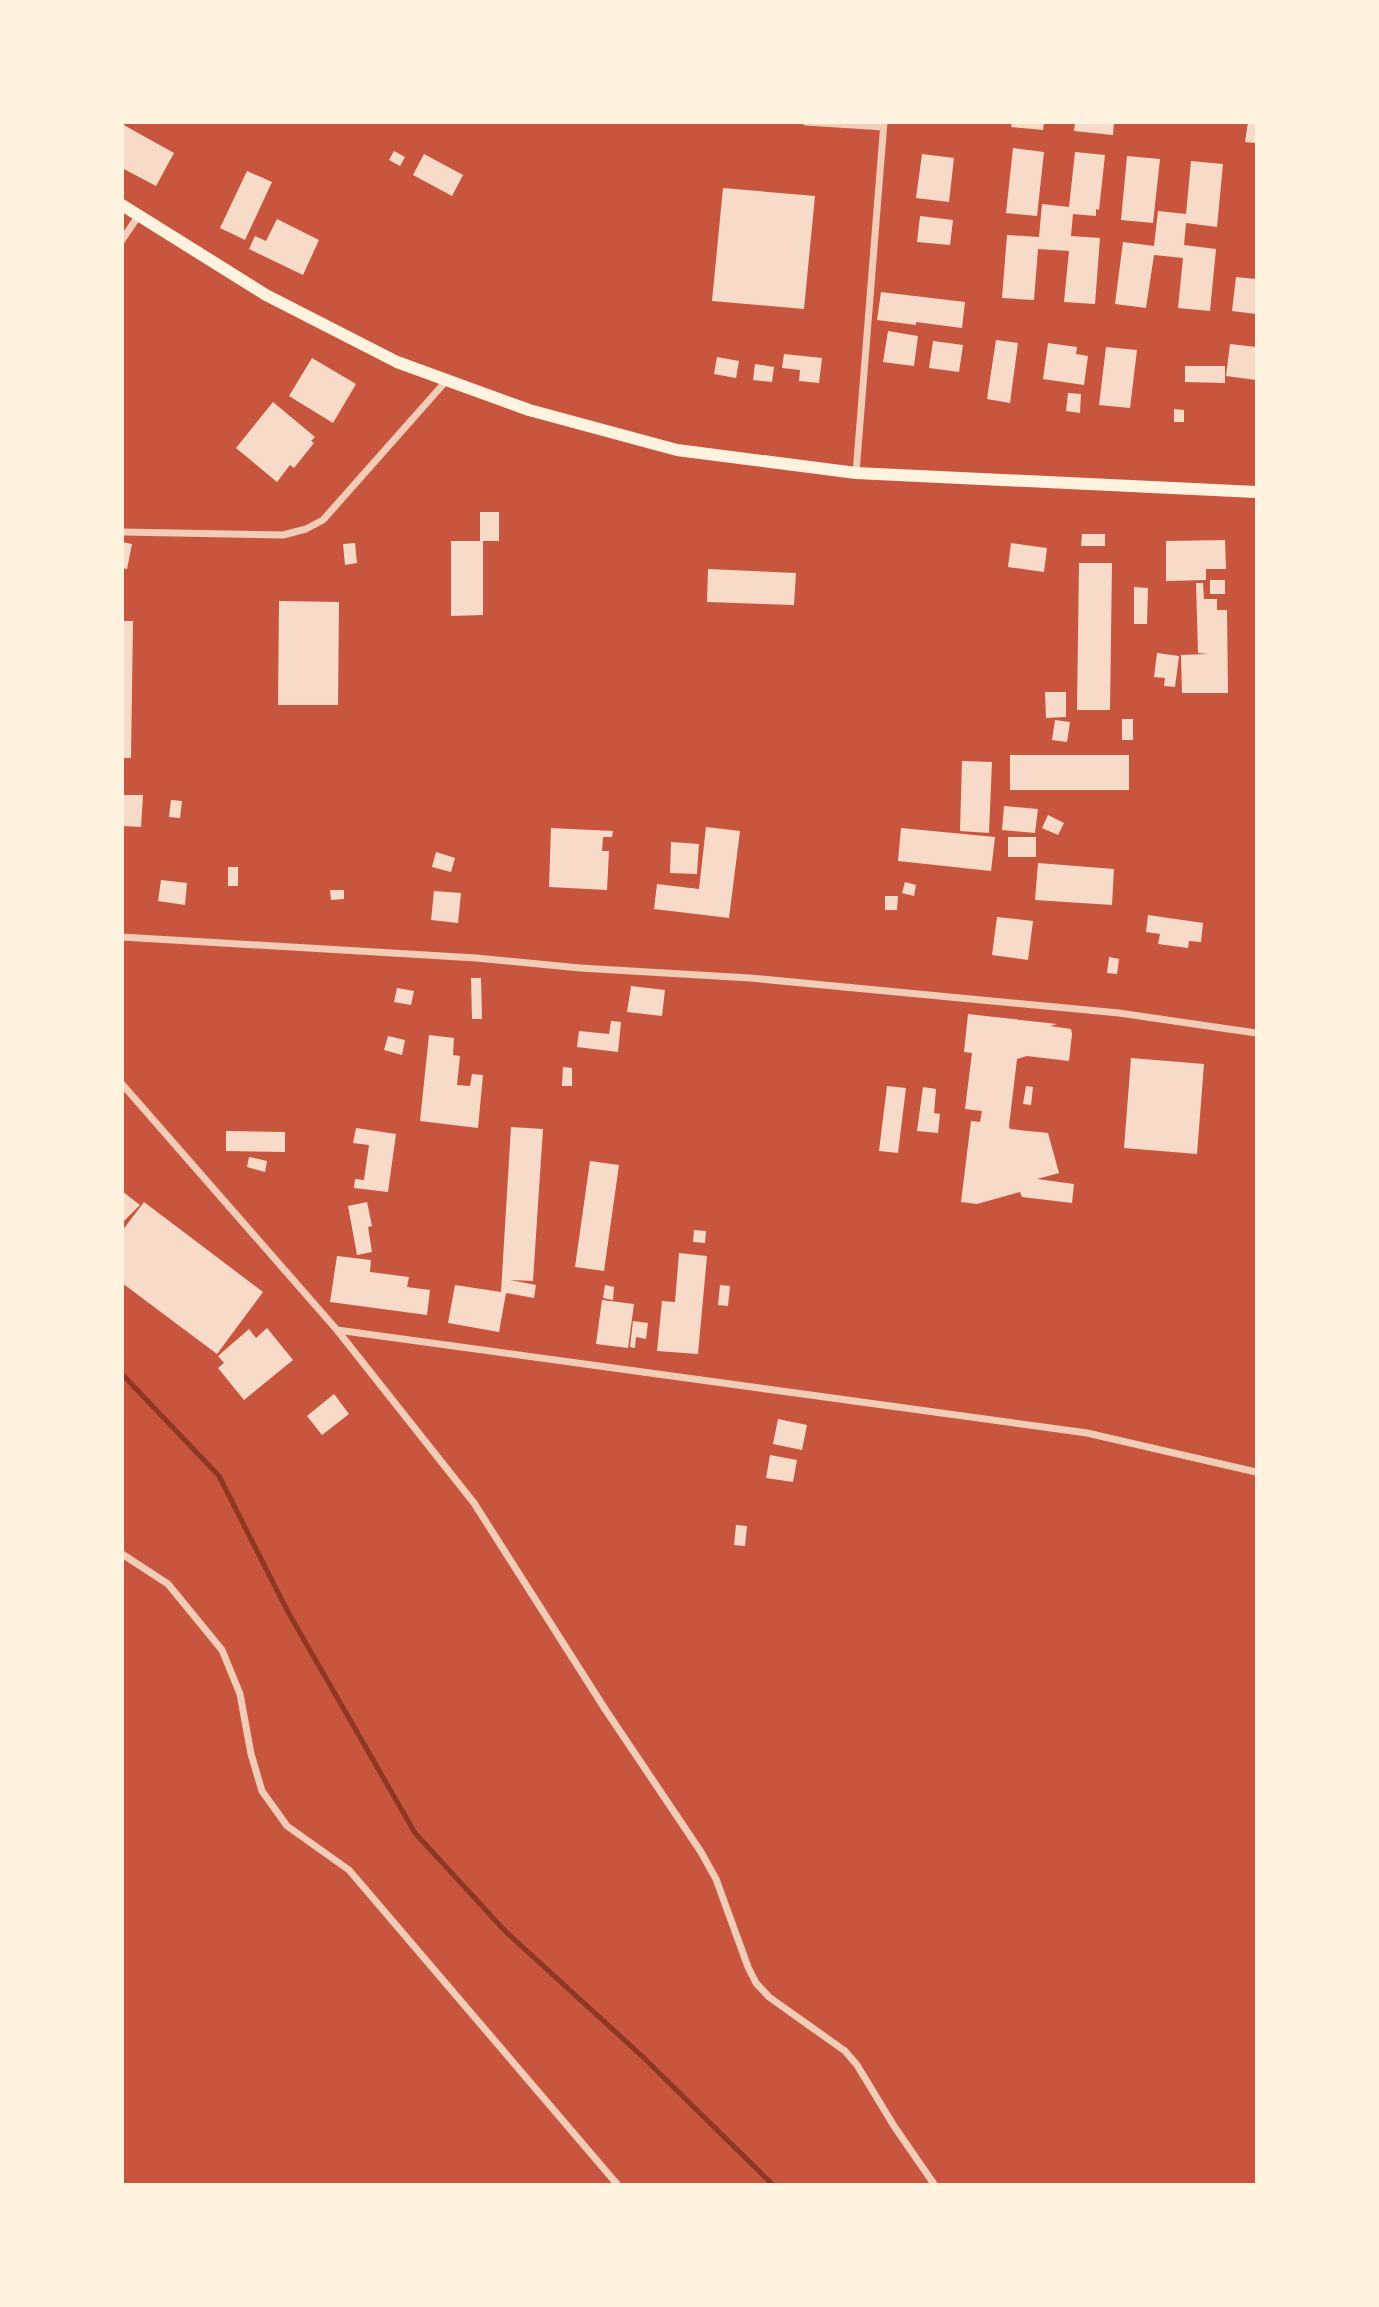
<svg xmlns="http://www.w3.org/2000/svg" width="1379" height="2307" font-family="Manrope,sans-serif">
<rect width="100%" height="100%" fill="#c8553d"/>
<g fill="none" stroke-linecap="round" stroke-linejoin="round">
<path stroke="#8f3625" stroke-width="5" d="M122,1374L219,1476L288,1612L415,1833L505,1931L644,2058L772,2184"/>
</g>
<path fill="#f7dbc8" d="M1012,122H1044L1043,130L1011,127Z
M1075,122H1114L1113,135L1074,131Z
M1248,122H1256V143L1245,142Z
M122,124L174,153L156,186L122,168Z
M1013,148L1044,152L1037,216L1006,213Z
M394,151L405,157L400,166L389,160Z
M1075,152L1105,155L1099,210L1096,209V216L1073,214L1071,236L1100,238L1095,304L1064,302L1069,251L1038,249L1034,300L1002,298L1007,235L1039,237L1042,204L1069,207Z
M424,154L463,175L452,196L413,175Z
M922,154L954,158L949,202L916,198Z
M1127,156L1160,159L1153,223L1121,220Z
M1191,161L1223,164L1217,227L1186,223L1184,245L1216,249L1210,311L1178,308L1183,258L1154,255L1146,308L1115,304L1123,242L1154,246L1158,211L1186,214Z
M247,171L272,182L245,240L220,228Z
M723,188L815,196L804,309L712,301Z
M920,216L953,220L950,245L917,242Z
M277,219L319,240L303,275L249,249L255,236L266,241Z
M1236,277L1256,279V314L1232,311Z
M881,292L965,302L962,328L916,322V325L877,320Z
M888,331L918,336L914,366L883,362Z
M996,340L1018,343L1010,403L987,399Z
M933,341L963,345L959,372L929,368Z
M1048,343L1077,347L1076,354L1088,356L1084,385L1043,379Z
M1230,344L1256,347V380L1226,376Z
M1106,347L1137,350L1130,408L1099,405Z
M784,354L822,358L819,383L799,381L800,370L782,368Z
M717,357L739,361L736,378L714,374Z
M312,358L356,384L333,423L289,396Z
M755,364L774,367L772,382L753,380Z
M1185,366H1225V383L1185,382Z
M1068,393L1081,394L1080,413L1066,411Z
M273,402L315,437L311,441L314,443L294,468L290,465L277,482L236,448Z
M1174,409L1184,410V422H1174Z
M480,512H499V541H483V615L451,616V541H480Z
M1082,534H1105V546H1081Z
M1225,540L1226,569H1206V580L1166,581V541Z
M122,542L132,544L127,569L122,568Z
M355,543L357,563L345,565L343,544Z
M1011,543L1047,548L1044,572L1008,567Z
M1079,563H1112L1110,710H1077Z
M708,569L796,573L794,605L707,602Z
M1210,580H1225V594H1210Z
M1196,583H1203L1204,599H1217V610H1227L1228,693H1182L1181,655L1208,654L1198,653Z
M1134,587L1148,588L1147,624H1134Z
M279,601L339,602L338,705H278Z
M122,621H133L131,758H122Z
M1157,653L1179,656L1175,687L1164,686L1165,678L1154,677Z
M1045,692H1066V717L1046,718Z
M1122,719H1133V740H1122Z
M1055,720L1070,722L1067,742L1052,740Z
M1010,755H1129V790H1010Z
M962,761L992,762L989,833L960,831Z
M122,795H143L141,827L122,826Z
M171,800L182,801L180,818L169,817Z
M1004,806L1038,809L1035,833L1002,830Z
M1048,815L1064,823L1058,835L1042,828Z
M706,827L740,831L729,918L654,909L657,884L699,889Z
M551,828L613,831L612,837H603L602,851H609L607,890L549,887Z
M901,828L995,837L991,871L898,861Z
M1008,837H1036V857H1008Z
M671,842L699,844L697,874L670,873Z
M436,852L455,858L451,872L432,867Z
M1038,863L1114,869L1112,905L1035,900Z
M228,867H238V886H228Z
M161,880L187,883L185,905L158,901Z
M905,882L916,885L914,896L902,893Z
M330,890H344V899L331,900Z
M434,891L461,893L458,923L431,920Z
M885,896H898L897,910H885Z
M1148,915L1203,923L1201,942L1189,941L1188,948L1158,944L1160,934L1146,932Z
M997,917L1033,921L1028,960L992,955Z
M1109,957L1119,959L1117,974L1107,973Z
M471,978H481L482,1019H472Z
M631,986L665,990L662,1016L627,1012Z
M397,988L414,991L411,1005L394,1002Z
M968,1014L1057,1024L1050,1026L1071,1029L1072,1034L1069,1061L1027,1056L1017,1059L1009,1126L1010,1129L1048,1133L1059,1173L1037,1179L1074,1184L1072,1203L1022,1197L1020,1192L977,1204L961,1202L971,1121L980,1122L982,1111L965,1109L972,1053L964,1052Z
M611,1021L621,1022L618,1052L577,1047L579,1031L609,1034Z
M429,1035L454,1038L453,1055L460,1056L457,1085L470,1086L472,1074L483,1075L478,1128L420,1121Z
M388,1036L405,1040L402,1055L384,1050Z
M1131,1058L1204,1064L1197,1154L1124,1148Z
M563,1067L572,1068V1086H562Z
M887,1086L906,1088L898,1153L879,1151Z
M1026,1086L1033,1087L1031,1105L1023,1104Z
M923,1087L936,1089L934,1113L940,1114L938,1133L917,1131Z
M511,1127L543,1129L533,1281L510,1280L536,1285L534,1298L506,1293L499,1332L448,1323L455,1285L501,1292Z
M356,1128L396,1134L388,1192L354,1188L355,1179L364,1180L369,1145L353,1143Z
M226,1131L285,1132V1152L226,1151Z
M249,1157L267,1161L265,1172L247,1167Z
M590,1161L619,1165L604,1271L575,1267Z
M122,1191L140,1205L122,1223Z
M144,1202L263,1292L217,1354L122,1283V1231Z
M367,1202L372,1226L368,1227L372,1252L357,1255L348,1206Z
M694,1230L706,1231L705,1243L693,1242Z
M679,1253L707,1256L698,1354L657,1351L662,1301L675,1302Z
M337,1256L371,1260L370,1272L409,1277L407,1287L430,1290L427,1315L330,1302Z
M605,1285L614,1287L613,1300L603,1298Z
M720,1285L730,1286L728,1306L718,1305Z
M602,1300L634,1304L628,1348L596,1344Z
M633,1321L648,1323L646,1339L636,1337L635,1348L630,1347Z
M267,1328L293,1360L244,1400L218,1368L224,1363L218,1356L249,1329L256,1338Z
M334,1394L349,1414L322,1435L307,1416Z
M778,1419L807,1425L802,1450L773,1444Z
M770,1455L797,1460L793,1482L766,1478Z
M736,1525L747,1526L745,1546L734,1545Z"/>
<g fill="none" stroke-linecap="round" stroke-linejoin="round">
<path stroke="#f1ccb7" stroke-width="7" d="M806,122L883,127
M122,240L139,215
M856,473L884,122
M122,532L283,535L306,529L323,520L447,380
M122,937L476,958L580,968L750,978L1119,1013L1256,1033
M122,1084L337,1330L474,1503L605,1709L701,1852L716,1879L748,1967L756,1983L769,1997L845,2051L857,2065L894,2126L934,2184
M337,1330L1087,1433L1256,1472
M122,1554L168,1584L222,1650L240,1694L251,1754L262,1791L287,1826L349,1870L617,2184"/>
<path stroke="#fff3e0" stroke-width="12" d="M122,205L266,295L397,362L529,410L677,450L856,473L1256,492"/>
</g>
<rect width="1379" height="2307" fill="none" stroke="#fff3e0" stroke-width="248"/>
</svg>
